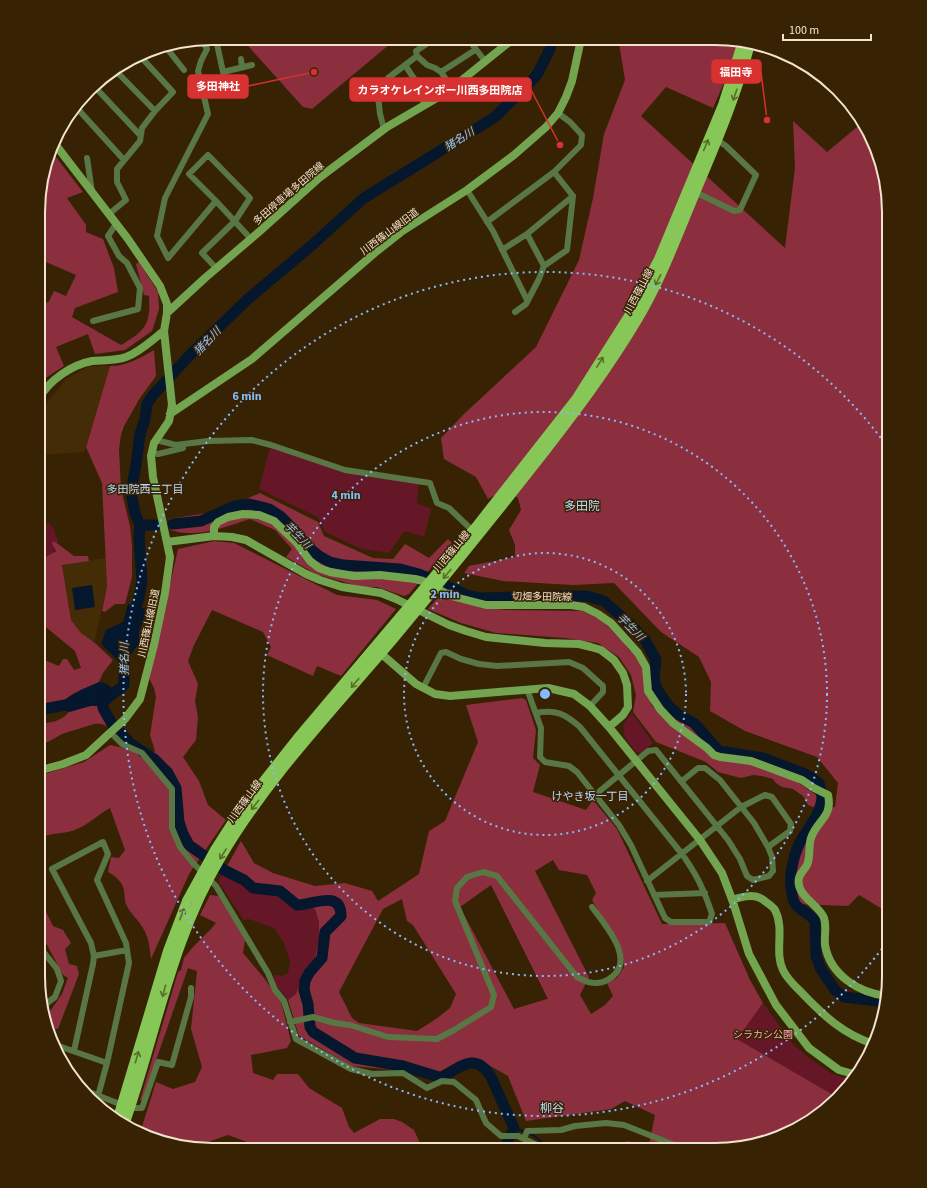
<svg xmlns="http://www.w3.org/2000/svg" width="927" height="1188" font-family="'Source Sans 3','Noto Sans JP',sans-serif">
<rect width="100%" height="100%" fill="#372304"/>
<path fill="#432c06" d="M89,366H110L84,452L39,455V418L42,409L66,379Z
M106,558L107,586L94,643L80,633L71,620L62,564Z"/>
<path fill="#661727" d="M270,447L366,477L419,481L417,503L431,509L424,537L404,531L389,553L362,549L325,532L318,517L259,489Z
M49,523L54,530L58,541L46,567L39,558L41,530Z
M632,713L653,743L640,753L636,752L625,738L623,724Z
M223,873L260,892L278,893L294,905L315,909L319,922V939L315,958L303,972L296,994L288,1000L275,984L274,975L282,976L288,973L290,961L284,943L274,928L249,919L244,920L218,881Z
M763,1003L793,1044L809,1058L832,1074L851,1080L835,1096L737,1039Z"/>
<path fill="#8b2e3e" fill-rule="evenodd" d="M241,38L396,39L312,109L303,107Z
M617,39L738,40L742,41L713,108L666,87L641,116L785,248L795,168L793,121L827,152L863,122L866,125L883,167L889,212V913L859,895L848,906L797,904L792,864L805,840L803,829L821,810L808,805L803,796L793,789L782,787L776,783L773,779L762,776L753,775L741,778L718,772L706,762L656,742L633,712L636,695L631,675L619,657L598,643L565,638L496,633L461,623L428,609L441,594L454,601L487,608L507,610L583,611L602,620L624,643L629,650L635,654L643,666L647,691L652,706L662,715L675,716L702,734L715,752L759,765L791,778L815,794L820,802L827,808L835,807L838,783L817,757L745,731L710,711L711,682L699,657L661,632L614,583L573,585L503,581L464,573L469,566L515,557V545L509,530L521,510L518,498L505,489L488,499L476,477L444,459L441,438L464,414L536,347L579,260L593,198L604,134L625,80L619,43Z
M52,152L83,192L67,198L86,225V232L103,239L114,268L118,292L75,308L72,317L121,345C145,331 151,324 149,296L144,295L136,264L139,262L158,292L159,309L152,331L125,350L95,354L88,334L56,347L64,366L44,379L39,387V304L41,299L48,303L54,291L66,296L76,275L39,259L40,189Z
M154,350L156,376L140,398L124,426L121,435L119,449L121,489L130,526L132,545V577L125,604H115L105,612L102,611L107,586L102,483L86,447L110,366C127,366 140,358 154,350Z
M260,493L318,522L324,536L373,558L393,559L405,544L429,558L448,539L452,543L409,594L404,596L377,587H361L316,574L286,557L292,549L275,530L250,519C225,527 198,539 171,530L169,519L214,512Z
M39,522L44,523L45,524L40,557H46L56,551L52,543L54,541L74,556H88L89,561L62,565L71,620L81,633L95,643L113,660L103,673L99,682L65,700L39,704V658L59,666L63,659H67L74,670L81,668L75,651L47,628H39Z
M214,541L234,543L337,595L377,600L396,609L341,676L317,666L313,676L267,655L271,647L263,632L212,610L194,645L188,661L198,684L195,701L198,717L196,740L183,757L199,781L208,805L226,820L189,874L151,959C149,943 149,935 138,921C134,916 129,911 127,906C124,901 125,896 124,890C122,881 115,876 108,872L111,857L119,858L125,850L110,808C99,814 89,824 77,829C65,835 49,831 38,840V776L84,762L110,745L152,754L155,751L150,735L156,697L154,688L149,678L178,549Z
M522,698L526,700L536,730L533,758L540,765L533,792L586,810L593,800L617,829L662,924L725,923L750,980L763,1003L737,1039L835,1096L802,1127L726,1150H631L626,1141L649,1144L655,1115L625,1101L611,1109L526,1121L508,1076L480,1060L459,1061L430,1077L396,1070L352,1066L299,1036L288,1000L296,994L303,972L315,958L319,939V922L315,909L294,905L278,893L260,892L223,873L241,841L254,863L273,873L315,886L345,883L372,891L378,901L419,874L429,831L445,821L478,742L466,705ZM553,860L559,870L587,875L596,893L592,900L622,950L624,967L617,978L607,983L613,996L605,1005L591,1014L580,995L589,977L535,871ZM491,885L548,999H547L514,1009L460,907ZM402,899L407,921L413,925L456,994L450,1008L436,1019L417,1031L359,1023L352,1018L339,992L383,909Z
M90,706H107L114,720L111,727L109,728C104,724 101,723 94,724L62,734L48,742H38V725L56,721L64,717L69,712Z
M210,895L219,896L245,940L243,953L264,978L281,1002L291,1041L287,1048L251,1055L253,1073L273,1080L277,1074H298L309,1088L342,1108L349,1127L354,1133L380,1119H394L402,1122L414,1130L423,1150H269L228,1135L205,1143L206,1150H201L157,1141L140,1133L156,1082L173,1089L195,1082L202,1067L191,1029L197,971L188,968L142,1101L140,1100L178,972L181,970L184,958L192,948L211,929L216,923L200,915Z
M38,896L53,926L63,930L71,943L65,949L69,964L77,966L79,974L58,1029L47,1028L44,1020L62,994L68,978L63,975L45,941L38,932Z"/>
<path fill="#05172d" d="M92,585L95,607L75,610L72,588Z
M128,604L147,609L139,632V644L127,659L130,668L121,669L117,660L101,644L106,630L123,622Z
M99,682C108,682 113,689 118,696L107,706H90L69,712L59,709C65,694 86,688 99,682Z"/>
<g fill="none" stroke-linecap="round" stroke-linejoin="round">
<path stroke="#05172d" stroke-width="2" d="M514,1128L533,1135L551,1150"/>
<path stroke="#05172d" stroke-width="11" d="M173,524L201,521L235,506L249,504L258,506L269,509L280,516L295,531L308,547L319,556L330,562L343,565L400,569L419,574L469,596L482,598L555,596H587L604,601L632,626L645,640L656,660L654,679L657,689L668,705L679,715L694,723L719,751L763,758L805,774L819,783C820,788 822,794 822,798C821,812 810,826 803,837C795,850 789,872 791,887C792,893 792,900 796,905C801,911 810,914 815,921L816,956L821,969L835,990L844,997L886,1002
M140,525H156
M130,620L138,602L142,581L139,538L140,525L135,513L131,492L136,465L140,434L145,419L147,404L153,395L189,356L248,299L311,246L364,198L495,117L537,75L550,49L552,39
M102,698L114,693L124,685V654
M102,698L103,708L112,724L130,743L154,759L168,773L176,788L179,822L183,834L189,845L224,870L244,880L253,888L280,891L297,905C312,905 341,889 341,916L325,932L322,958L309,973L305,981L304,990L308,1004L310,1027L313,1032L355,1058L403,1066L439,1077H443C461,1066 476,1052 491,1077L514,1128L504,1150
M39,710L76,703"/>
<path stroke="#597744" stroke-width="6" d="M468,39L485,61
M202,40L207,49L201,61L198,71L208,114L165,198L157,236L168,258L216,201L251,239
M217,44L223,72L252,65
M165,46L184,70
M417,56L427,65L435,68L441,72L452,88
M241,59L242,67
M405,65L421,89L424,106
M116,71L155,111
M441,72L475,50
M94,86L140,135
M203,94L226,88L223,72
M76,107L124,160
M384,129L380,114L377,87L387,86L388,78L417,56L416,51L434,39
M87,158L92,192
M467,190L493,231L527,300
M695,192L734,211L740,210L756,175L726,146L717,140
M109,214L126,200L117,182V169L140,141L142,128L155,111L173,92L140,56
M487,222L554,172L581,145L582,135L570,122L558,113
M527,234L544,266
M502,250L527,234L573,196
M216,268L202,253L235,221L250,198L208,155L189,174L216,201
M515,312L526,304L539,279L544,266L567,250L573,196L554,172
M93,321L138,309L140,288L127,263L119,256L108,236L116,224
M156,440L176,445L208,441L252,440L271,445L345,470L430,483L437,503L449,508L473,531
M152,453L158,454L183,448
M423,688L441,653L446,652L461,659L479,664L497,666L569,662L583,668L603,686V692L590,706
M527,689L541,728L540,757L545,762L569,766L577,772L619,825L631,845L665,918L671,922H709L712,914C704,890 697,875 682,854L580,727C565,714 556,709 536,713
M111,733L122,744L142,753L172,789V828L180,847L192,862L216,886L268,973L275,990L284,1001L296,1039L351,1069L372,1074L403,1073L427,1088L442,1081L454,1082L476,1100L486,1123L501,1136H518L547,1150
M595,795L648,751L656,750L728,840L740,859L747,876L753,880L769,876L773,871L772,857L768,847L754,823L720,780L705,768H698L682,781
M647,881L741,807L765,795L772,797L791,824L790,831L768,847
M654,895L705,893
M38,945L57,969L61,981L55,997L42,1007
M94,956L127,950
M41,996L47,1003
M290,1022L313,1017L335,1023L350,1025L388,1037L437,1039L454,1030L491,1007L494,995L455,901L457,888L467,877L483,872L497,876L577,977C588,983 598,986 609,979C638,961 605,925 592,907
M53,1044L107,1063L129,963L126,943L97,880L108,854L103,842L52,869L91,943L94,956L93,964L74,1051
M89,1092L130,1108H142L158,1062L172,1065L191,997V988
M98,1096L107,1063
M524,1139L527,1131L561,1130L575,1126L606,1123L624,1125L687,1150
M719,1150L736,1144L750,1142"/>
<path stroke="#73a450" stroke-width="8" d="M55,144L128,239L160,286L167,304V313
M39,398C50,380 71,365 92,361C103,360 115,361 126,357C140,352 153,339 164,331
M170,414L252,359L377,251L401,232L467,190L514,155L546,127L558,113L566,97L572,81L581,39
M214,536V527L218,522L228,517L243,514L259,515L274,521L296,542L310,561L319,568L330,572L354,576L380,575L415,579L423,581L451,596L486,605H571L584,607L598,614L611,623L638,653L646,667L648,691L660,709L673,723L707,748L714,755L720,757L751,761L802,780L814,788L828,795C833,817 817,820 811,838C808,847 811,856 807,865C805,869 800,873 799,878C795,895 819,905 824,918C827,927 824,936 825,945C830,975 859,993 887,996
M167,542L214,536L232,537L246,540L306,574L320,580L342,587L381,593L396,599L449,625L466,631L486,637L545,643L579,644L591,647L601,650L614,660L623,673L627,685L628,707L623,715L609,727
M377,650L416,684L435,694L450,696L548,688L574,694L590,706L609,727L700,840L722,873L733,902L749,954L776,1005L809,1048L839,1070L857,1075
M38,771L63,764L86,755L125,719L140,699L154,645L165,593L170,557L153,477L151,456L154,443L169,421L172,405L164,331L167,313L205,278L260,231L319,178L387,127L447,92L513,39
M732,900C744,896 756,893 766,902C769,904 773,907 775,910C785,929 774,952 783,970C787,979 796,987 802,993C823,1015 844,1035 874,1044"/>
<path stroke="#87c757" stroke-width="10" d="M117,1121L168,951L187,901L215,850L238,814L297,739L476,527L577,398L629,316L659,259L723,105L743,41
M124,1125C156,1035 171,940 221,857C268,777 334,709 394,638C443,579 491,520 538,460C573,415 608,369 637,320C661,280 677,236 695,193C716,143 736,97 750,44"/>
</g>
<defs><path id="oneway-shaft" d="M-6 0H5M1.5-3L5.5 0L1.5 3" fill="none" stroke-width="1.6" stroke-linecap="round" stroke-linejoin="round"/></defs>
<g stroke="#5b6d29">
<use href="#oneway-shaft" transform="translate(735 95) rotate(109)"/>
<use href="#oneway-shaft" transform="translate(706 145) rotate(-67)"/>
<use href="#oneway-shaft" transform="translate(658 280) rotate(117)"/>
<use href="#oneway-shaft" transform="translate(600 362) rotate(-58)"/>
<use href="#oneway-shaft" transform="translate(447 574) rotate(130)"/>
<use href="#oneway-shaft" transform="translate(355 683) rotate(130)"/>
<use href="#oneway-shaft" transform="translate(255 805) rotate(128)"/>
<use href="#oneway-shaft" transform="translate(223 854) rotate(122)"/>
<use href="#oneway-shaft" transform="translate(182 914) rotate(-69)"/>
<use href="#oneway-shaft" transform="translate(164 991) rotate(106)"/>
<use href="#oneway-shaft" transform="translate(137 1057) rotate(-74)"/>
</g>
<g fill="none" stroke="#86bbfb" stroke-width="2" stroke-dasharray="2 4">
<circle cx="545" cy="694" r="141"/>
<circle cx="545" cy="694" r="282"/>
<path d="M889 939A422 422 0 1 1 889 449"/>
</g>
<g text-anchor="middle" stroke-width="3" stroke-linejoin="round" paint-order="stroke">
<g font-size="10" fill="#f3e3ce" stroke="#372304">
<text transform="translate(288 193) rotate(-41)" y="4">多田停車場多田院線</text>
<text transform="translate(389 231) rotate(-37)" y="4">川西篠山線旧道</text>
<text transform="translate(638 291) rotate(-62)" y="4">川西篠山線</text>
<text transform="translate(451 551) rotate(-50)" y="4">川西篠山線</text>
<text transform="translate(542 596) rotate(1)" y="4">切畑多田院線</text>
<text transform="translate(148 623) rotate(-78)" y="4">川西篠山線旧道</text>
<text transform="translate(244 801) rotate(-54)" y="4">川西篠山線</text>
</g>
<g font-size="10" fill="#fcacb3" stroke="#372304">
<text x="763" y="1038">シラカシ公園</text>
</g>
<g font-size="11" font-style="italic" fill="#96c4fd" stroke="#372304">
<text transform="translate(459 139) rotate(-32)" y="4">猪名川</text>
<text transform="translate(207 341) rotate(-46)" y="4">猪名川</text>
<text transform="translate(298 535) rotate(45)" y="4">芋生川</text>
<text transform="translate(631 627) rotate(45)" y="4">芋生川</text>
<text transform="translate(124 659) rotate(-90)" y="4">猪名川</text>
</g>
<g font-size="11" fill="#bcdaff" stroke="#372304">
<text x="145" y="493">多田院西二丁目</text>
<text x="590" y="800">けやき坂一丁目</text>
</g>
<g font-size="12" fill="#bcdaff" stroke="#372304">
<text x="582" y="510">多田院</text>
<text x="552" y="1112">柳谷</text>
</g>
</g>
<path d="M0 0H927V1188H0ZM212 45H715A167 167 0 0 1 882 212V976A167 167 0 0 1 715 1143H212A167 167 0 0 1 45 976V212A167 167 0 0 1 212 45Z" fill="#372304" fill-rule="evenodd"/>
<path fill="none" stroke="#f3e3ce" stroke-width="2" d="M212 45H715A167 167 0 0 1 882 212V976A167 167 0 0 1 715 1143H212A167 167 0 0 1 45 976V212A167 167 0 0 1 212 45Z"/>
<circle cx="545" cy="694" r="6" fill="#86bbfb" stroke="#372304" stroke-width="2"/>
<g font-size="12" text-anchor="middle" font-weight="bold" fill="#86bbfb" stroke="#372304" stroke-width="3" stroke-linejoin="round" paint-order="stroke">
<text x="247" y="400">6 min</text>
<text x="346" y="499">4 min</text>
<text x="445" y="598">2 min</text>
</g>
<path fill="none" stroke="#d73130" stroke-width="1.5" d="M767 120L761 72M314 72L248 86M560 145L531 90"/>
<g fill="#d73130" stroke="#372304" stroke-width="1.5">
<circle cx="767" cy="120" r="4"/>
<circle cx="314" cy="72" r="4"/>
<circle cx="560" cy="145" r="4"/>
</g>
<g fill="#d73130" stroke="#d73130" stroke-width="1.5">
<rect x="712" y="60" width="49" height="23" rx="4"/>
<rect x="188" y="75" width="60" height="23" rx="4"/>
<rect x="350" y="78" width="181" height="23" rx="4"/>
</g>
<g font-size="11" text-anchor="middle" font-weight="bold" fill="#fff">
<text x="736" y="76">福田寺</text>
<text x="218" y="90">多田神社</text>
<text x="440" y="94">カラオケレインボー川西多田院店</text>
</g>
<path d="M783 34v6h88v-6" fill="none" stroke="#f3e3ce" stroke-width="2"/>
<text x="789" y="34" font-size="12" fill="#f3e3ce" stroke="#372304" stroke-width="3" paint-order="stroke">100 m</text>
</svg>
